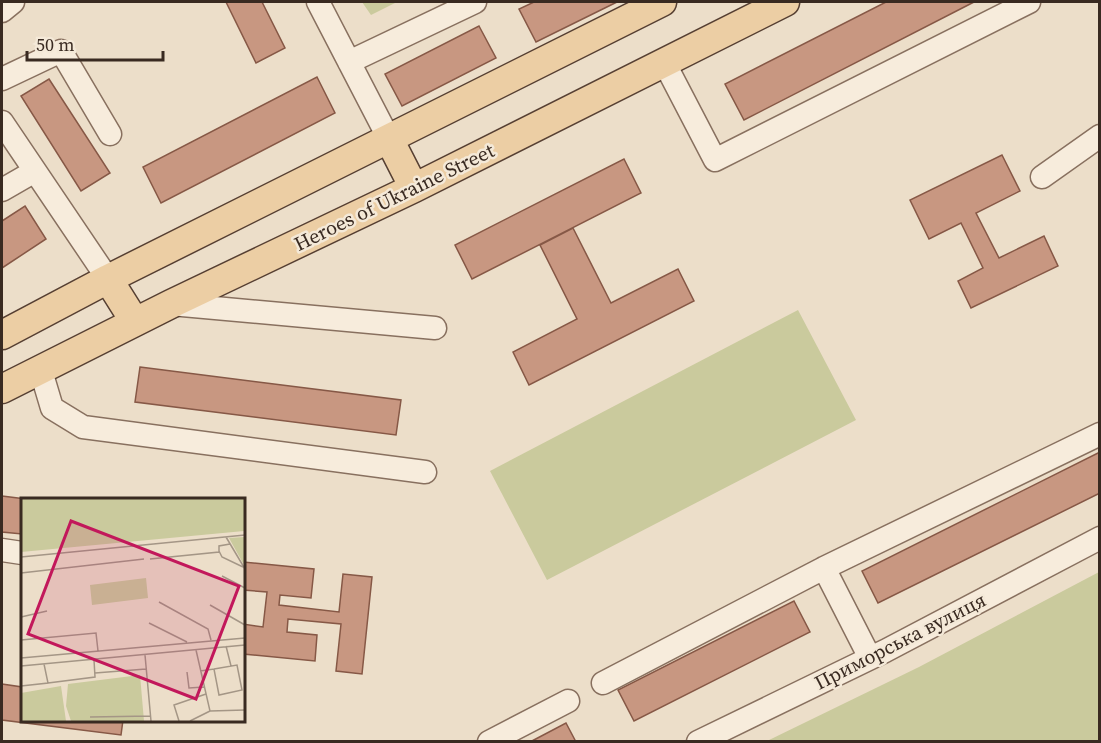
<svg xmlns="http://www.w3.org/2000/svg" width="1101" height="743" font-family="'Source Serif 4',serif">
<rect width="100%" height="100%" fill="#ecdec9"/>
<path fill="#caca9d" d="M362,2H397L371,15Z
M798,310L856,420L547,580L490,471Z
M1099,572V741H767L919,667Z"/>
<path fill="#c89781" stroke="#865846" stroke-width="1.5" d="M226,2H262L285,48L256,63Z
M534,2H617L536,42L519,9Z
M886,2H974L744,120L725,84Z
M479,26L496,58L402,106L385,74Z
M317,77L335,113L161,203L143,167Z
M49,79L110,173L81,191L21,96Z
M1002,155L1020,191L976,213L999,258L1044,236L1058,266L971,308L958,281L983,268L961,223L929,239L910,200Z
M624,159L641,193L472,279L455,245Z
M25,206L46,239L2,268V221Z
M573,228L611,303L678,269L694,301L529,385L513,352L577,319L540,245Z
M140,367L401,400L396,435L135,402Z
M1100,452V493L878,603L862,571Z
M2,496L34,500H22V534L2,532Z
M243,562L314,569L311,598L280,595L279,605L339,612L343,574L372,577L362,674L336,671L341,624L288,619L287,632L317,635L315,661L243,654V624L263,627L267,592L243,590Z
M794,601L810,632L634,721L618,690Z
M2,684L22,687V720H123L121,735L2,720Z
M566,723L576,742H530Z"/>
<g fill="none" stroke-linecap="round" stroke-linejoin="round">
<g stroke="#88705f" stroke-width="25">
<path id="minor" d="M318,2L389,139
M2,11L13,2
M349,62L475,2
M664,62L715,160L1029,2
M2,79L61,51L110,134
M2,122L108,279
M1042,177L1100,136
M2,190L35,171
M171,304L435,328
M41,371L52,408L83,427L425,472
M2,550L22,553
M824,568L870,658
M603,683L824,568L1100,434
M489,742L568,701
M698,742L885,651L1100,538"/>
</g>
<g stroke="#563f32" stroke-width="31">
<path id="major" d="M389,139L414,188
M108,279L135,322
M2,335L108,279L662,2
M2,389L171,304L414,188L785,2"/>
</g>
<use href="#minor" stroke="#f7ecdc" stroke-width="22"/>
<use href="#major" stroke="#eccea4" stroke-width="28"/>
</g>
<g text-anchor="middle" stroke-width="5" stroke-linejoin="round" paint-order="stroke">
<g font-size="20" fill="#392a21" stroke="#f4e9d8">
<text transform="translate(394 197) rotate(-26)" y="7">Heroes of Ukraine Street</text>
<text transform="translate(900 641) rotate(-27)" y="7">Приморська вулиця</text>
</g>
</g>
<g transform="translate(21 498)">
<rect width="224" height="224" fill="#ecdec9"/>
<path d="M0,0H223V33L0,54ZM223,39V67L208,40ZM125,80L127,100L71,107L69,87ZM119,177L123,223H50L45,208L47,186ZM40,188L45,223H0V195Z" fill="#caca9d"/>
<path fill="none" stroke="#a49686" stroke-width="1.5" d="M205,39L224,71M198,53L201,59L222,69M0,59L224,37M129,61L198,54V48L209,46M0,75L123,61M201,78L224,90M138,104L187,131L190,142M189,107L224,127M0,119L26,113M128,125L166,144M0,142L75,135L77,153M205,148L210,168M124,157L130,223M0,160L224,140M0,168L224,147M179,173L193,171L198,197L221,192L216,167L193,171M166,174L168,190L183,189M74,175L125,171M27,185L74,179L73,162M0,188L27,185L23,166M189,213L224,212M69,219L130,218M158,223L153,207L185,196M169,223L189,213L175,152"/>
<path fill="#c2185b" fill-opacity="0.15" stroke="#c2185b" stroke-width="3" d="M50,23L218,88L175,201L7,136Z"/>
<rect width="224" height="224" fill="none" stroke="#392a21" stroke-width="3"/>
</g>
<rect width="1101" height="743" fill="none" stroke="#392a21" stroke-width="6"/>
<path d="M27 51v9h136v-9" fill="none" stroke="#392a21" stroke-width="3"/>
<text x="36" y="51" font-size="18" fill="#392a21" stroke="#f4e9d8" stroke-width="4.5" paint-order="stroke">50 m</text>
</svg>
